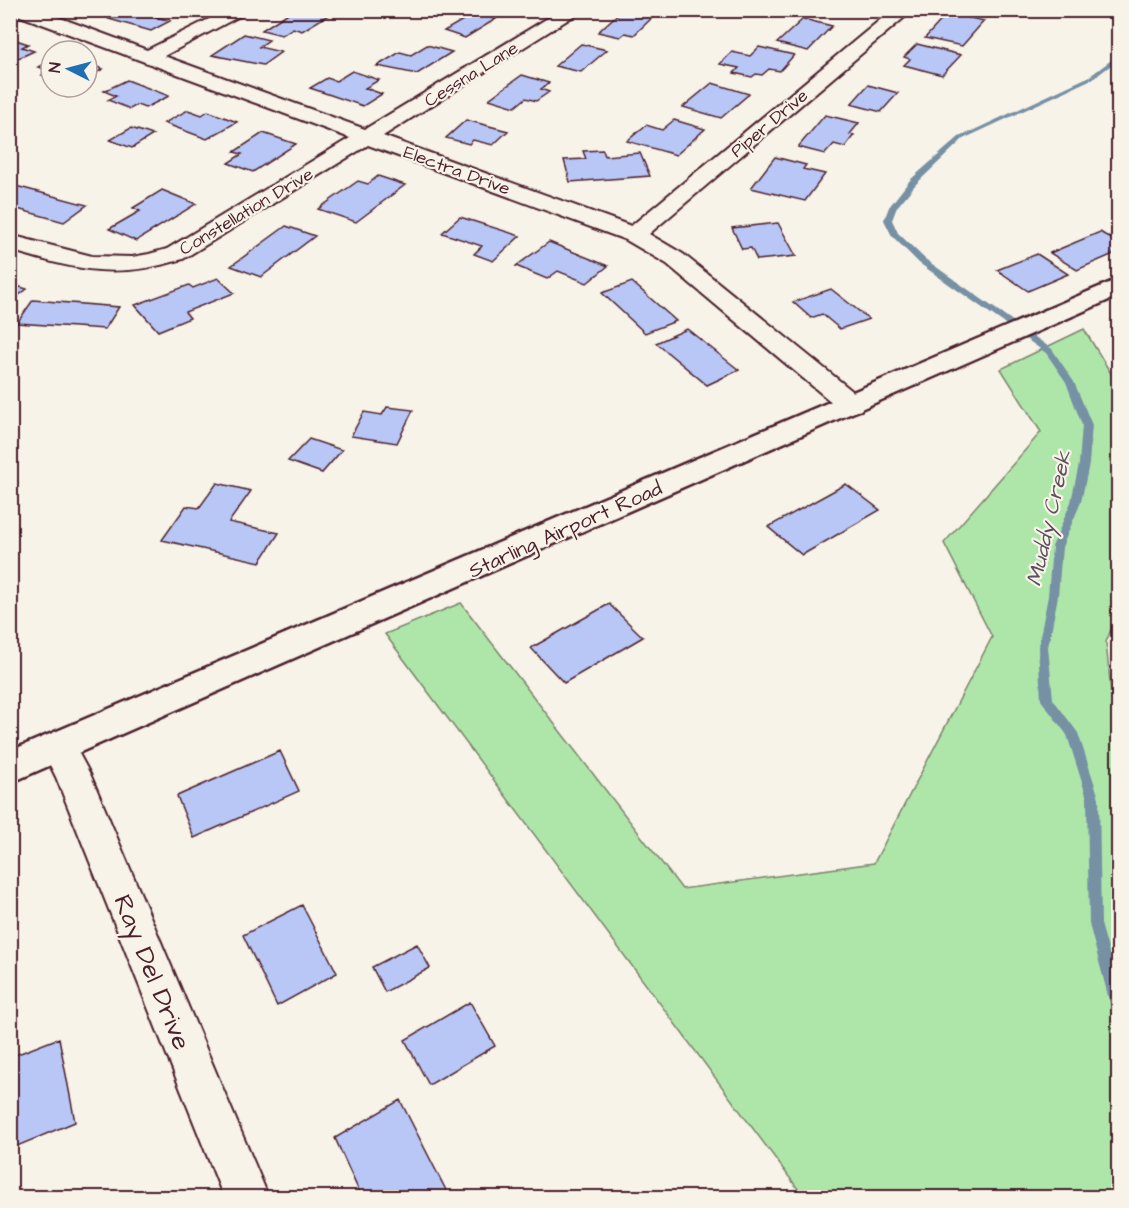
<svg xmlns="http://www.w3.org/2000/svg" width="1129" height="1208" font-family="'Architects Daughter',sans-serif">
<rect width="100%" height="100%" fill="#f7f3e8"/>
<filter id="ink" filterUnits="userSpaceOnUse"><feTurbulence type="fractalNoise" baseFrequency=".0167" numOctaves="2"/><feDisplacementMap in="SourceGraphic" scale="12" xChannelSelector="R" yChannelSelector="G"/><feConvolveMatrix kernelMatrix="1 2 1 2 8 2 1 2 1" color-interpolation-filters="sRGB"/></filter>
<g filter="url(#ink)">
<path fill="#aee6aa" stroke="#7c826a" stroke-width="1.5" d="M1084,329L1118,385V612L1106,642L1118,760V1197H804L385,634L461,603L682,889L874,863L992,637L944,543L1041,432L1001,369Z"/>
<g fill="none" stroke-linecap="round" stroke-linejoin="round">
<path fill="#7690a4" fill-rule="evenodd" d="M1118,55V60L1094,78L963,139L916,184L897,207L892,220L898,233L925,259L1052,349L1074,382L1092,425L1089,464L1081,502L1062,547L1058,596L1048,647L1053,699L1078,733L1099,798L1101,924L1118,985V1014L1113,1012L1111,1007L1089,924L1087,798L1067,735L1041,700L1038,647L1048,596L1052,547L1071,502L1079,464L1082,425L1066,382L1046,353L919,263L892,236L884,220L889,207L910,180L959,137L1090,76Z"/>
</g>
<path fill="#b9c7f7" stroke="#4a1f2b" stroke-width="1.5" d="M126,10L148,13L159,10L150,15L170,21L151,31L109,19Z
M293,10H318L330,14L302,31L293,28L282,35L262,30Z
M622,10L653,17L634,35L625,33L620,37L598,32Z
M475,13L496,19L465,38L444,31Z
M948,13L984,21L962,46L925,38Z
M803,19L832,26L808,51L777,43Z
M244,34L269,40L259,47L281,52L263,65L212,55Z
M10,38L28,44L22,47L34,51L10,62Z
M581,44L607,50L581,72L555,66Z
M917,44L961,55L942,75L904,65L910,59L904,57Z
M427,45L452,52L417,74L377,66L400,52L411,55Z
M759,47L794,55L780,71L769,69L762,75L756,74L752,77L734,73L739,68L720,64L732,52L750,56Z
M51,60V78L42,75L50,70L38,67Z
M87,64L103,69L87,78Z
M352,71L379,80L365,88L382,94L363,106L310,88L327,78L336,81Z
M522,75L549,83L541,89L549,92L536,101L526,98L515,107L489,99Z
M127,80L169,96L145,108L137,105L130,109L108,100L116,96L104,91Z
M712,83L749,94L721,118L683,107Z
M868,85L898,93L881,112L851,104Z
M188,110L202,115L208,111L237,122L207,139L164,123Z
M825,115L859,123L850,134L854,135L845,147L834,144L825,154L798,147Z
M466,120L508,131L493,145L473,140L469,144L446,138Z
M674,120L705,129L676,155L627,141L646,125L662,130Z
M131,128L153,135L132,148L110,140Z
M263,133L296,144L253,172L228,163L242,154L234,152Z
M603,150L605,156L640,153L650,176L570,182L564,160L586,159L583,151Z
M775,157L806,165L803,169L825,174L805,201L751,188Z
M378,176L405,185L356,222L318,209L358,181L368,184Z
M12,185L87,205L64,222L10,207Z
M162,190L196,204L136,241L109,229L140,211L133,208Z
M460,217L520,236L493,261L474,254L482,246L442,233Z
M778,223L796,256L757,260L751,248L742,249L732,228Z
M286,226L315,236L261,277L231,266Z
M1100,232L1118,243V252L1077,270L1050,253Z
M549,242L608,266L587,283L558,271L547,279L516,266Z
M1037,254L1068,274L1028,291L997,270Z
M218,278L234,293L185,312L190,318L158,331L135,305L189,285L193,288Z
M632,282L676,321L645,333L602,293Z
M10,284L27,289L10,302Z
M831,289L869,319L840,329L822,314L811,318L793,302Z
M33,300L119,307L105,329L17,323Z
M687,329L739,370L707,385L656,343Z
M387,407L413,410L397,443L351,436L364,412L382,415Z
M309,439L342,450L322,473L288,461Z
M217,483L251,491L229,522L279,533L260,562L162,540L186,506L199,508Z
M846,484L880,510L802,555L768,527Z
M609,604L643,637L564,683L531,648Z
M280,751L299,791L194,838L177,796Z
M302,905L337,973L277,1006L243,935Z
M417,944L430,968L385,992L372,967Z
M470,1002L495,1046L429,1085L405,1040Z
M59,1038L75,1122L10,1149V1057Z
M400,1100L450,1198H362L335,1138Z"/>
<g fill="none" stroke-linecap="round" stroke-linejoin="round">
<g stroke="#4a1f2b" stroke-width="4">
<path id="street" d="M12,10H39L147,50L227,10H251L164,56L365,129L561,10H583L383,136L631,226L892,10H913L649,234L683,254L861,398L864,404L861,410L851,413L841,410L667,264L626,240L368,145L183,259C115,280 77,270 10,250V235L92,256L132,257L149,254L167,249L350,138L15,14Z
M58,733L70,737L91,776L269,1198H224L56,777L41,747L46,737Z"/>
</g>
<g stroke="#4a1f2b" stroke-width="5">
<path id="secondary" d="M1118,279V296L10,783V751Z"/>
</g>
<use href="#street" fill="#f7f3e8" fill-rule="evenodd"/>
<use href="#secondary" fill="#f7f3e8" fill-rule="evenodd"/>
</g>
</g>
<g text-anchor="middle" stroke-width="4.5" stroke-linejoin="round" paint-order="stroke">
<g font-size="18" fill="#4a1f2b" stroke="#f7f3e8">
<text transform="translate(471 74) rotate(-32)" y="6">Cessna Lane</text>
<text transform="translate(769 123) rotate(-40)" y="6">Piper Drive</text>
<text transform="translate(457 170) rotate(20)" y="6">Electra Drive</text>
<text transform="translate(246 211) rotate(-31)" y="6">Constellation Drive</text>
</g>
<g font-size="21" fill="#4a1f2b" stroke="#f7f3e8">
<text transform="translate(565 529) rotate(-24)" y="7">Starling Airport Road</text>
</g>
<g font-size="22" font-style="italic" fill="#5c4e5e" stroke="#f7f3e8">
<text transform="translate(1048 518) rotate(-77)" y="8">Muddy Creek</text>
</g>
<g font-size="26" fill="#4a1f2b" stroke="#f7f3e8">
<text transform="translate(153 972) rotate(68)" y="9">Ray Del Drive</text>
</g>
</g>
<rect width="1129" height="1208" fill="none" stroke="#f7f3e8" stroke-width="36"/>
<rect x="18" y="18" width="1093" height="1172" fill="none" stroke="#4a1f2b" stroke-width="2" filter="url(#ink)"/>
<g transform="translate(69 69) rotate(276)"><circle r="28" fill="#f7f3e8" stroke="#b29e9c" stroke-width="1.5"/>
<path d="M0-4.5L10 22L0 15L-10 22Z" fill="#1f6fb2"/>
<text y="-9" font-size="16" font-weight="bold" text-anchor="middle" fill="#4a1f2b">N</text>
</g>
</svg>
